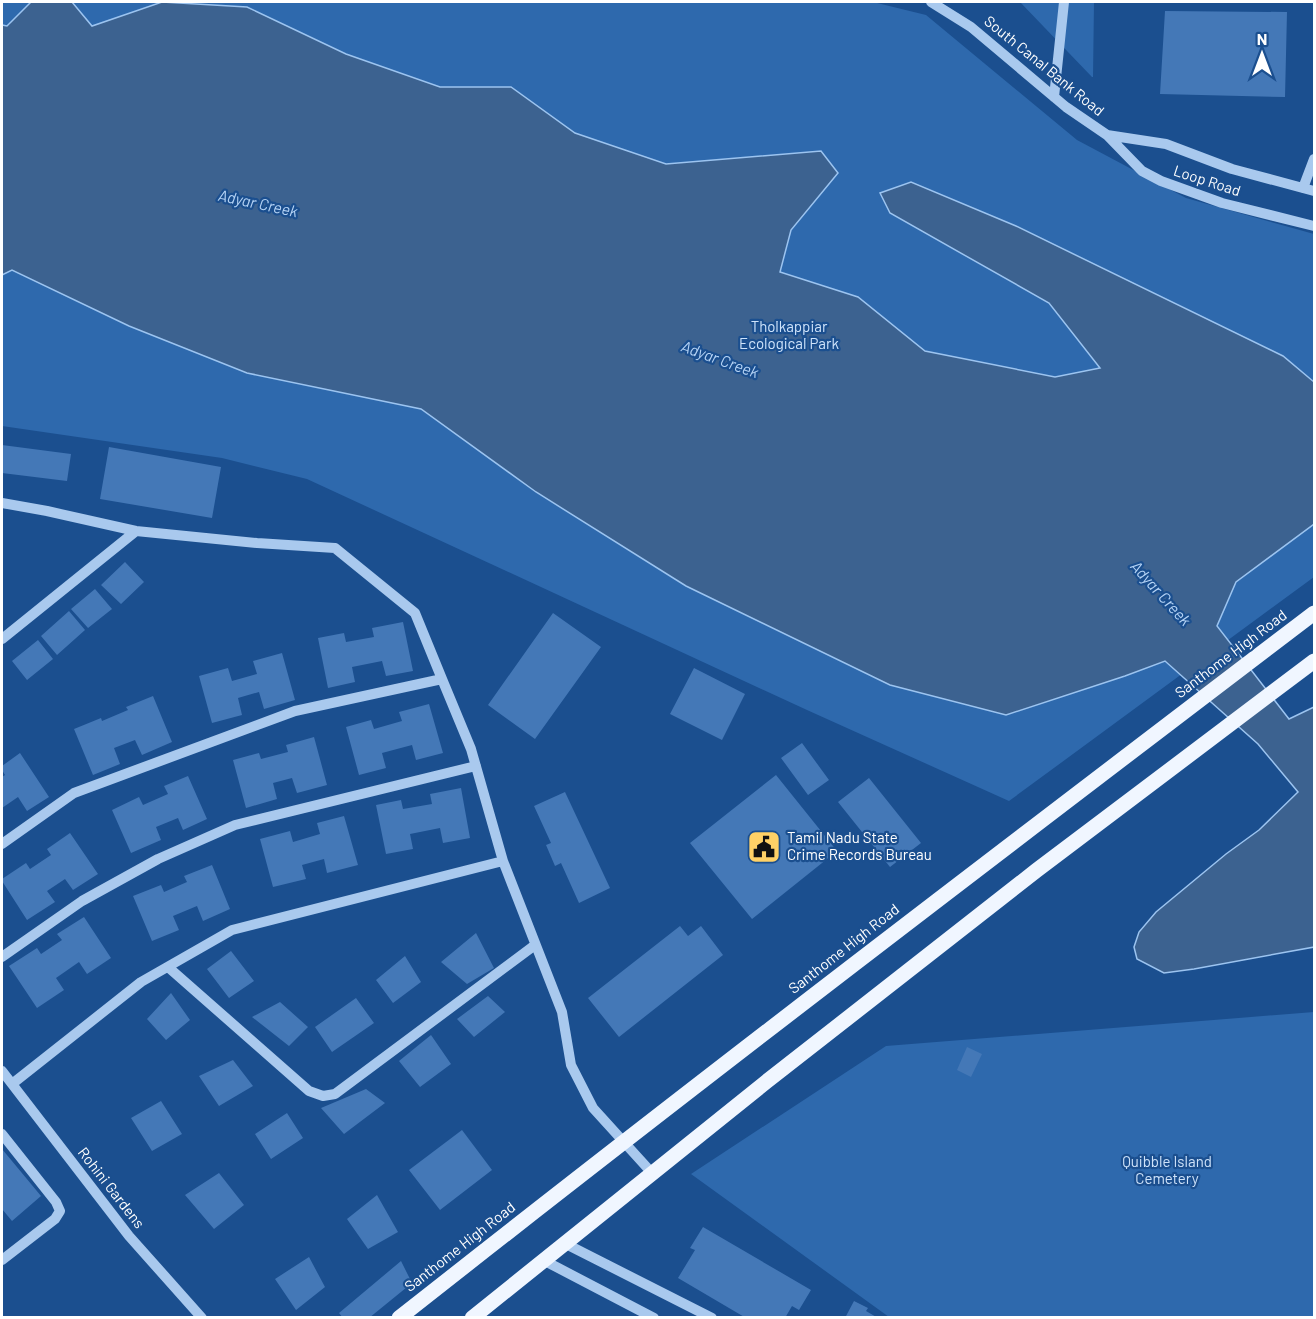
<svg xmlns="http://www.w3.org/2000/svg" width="1316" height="1319" font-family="Barlow,sans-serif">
<rect width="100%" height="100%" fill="#1b4f8f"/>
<path fill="#2e69ad" d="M2,2H873L926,15L1077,140L1186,198L1314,234V577L1009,801L807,710L307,479L222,458L2,426Z
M1020,2H1094L1093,77H1092Z
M1314,1012V1317H889L691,1174L886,1046Z"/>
<path fill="#3c6290" stroke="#9cc4f0" stroke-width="1.5" d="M31,2H72L92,26L162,2L247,7L346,54L440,87H511L575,133L666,164L821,151L838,173L791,230L780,272L858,297L925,351L1055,377L1100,368L1049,303L890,213L880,193L911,182L1016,226L1283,356L1314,382V524L1236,582L1217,626L1289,719L1314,707V947L1194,969L1164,973L1137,959L1134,947L1139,932L1156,912L1226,854L1259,830L1298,792L1258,744L1165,661L1125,676L1006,715L890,685L686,586L536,492L421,409L247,373L129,326L12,270L2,275V25L7,26Z"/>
<path fill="#4478b7" d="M1165,11L1287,12L1285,97L1160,94Z
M2,445L71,454L67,481L2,473Z
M109,447L221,467L212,518L100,499Z
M125,562L144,582L121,604L101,585Z
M95,589L112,609L88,628L71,609Z
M69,611L85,630L57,655L41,636Z
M553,613L601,647L535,739L488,705Z
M403,622L413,671L386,676L382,661L352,667L355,682L328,688L318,638L344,633L346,642L374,637L372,628Z
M38,640L53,659L27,680L12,661Z
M282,653L295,700L264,709L259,692L238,698L242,715L212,723L199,676L228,668L232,681L257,674L253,661Z
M694,668L745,694L722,740L670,714Z
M153,696L172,742L142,755L135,740L114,748L120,764L93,775L74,729L101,718L102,721L128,710L126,707Z
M429,704L443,753L416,760L412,745L382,753L386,768L359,775L346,727L371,720L374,729L402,721L399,712Z
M314,737L327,785L297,793L292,778L273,783L277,799L246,808L233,760L259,753L261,759L288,752L286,745Z
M802,743L829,780L808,795L781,758Z
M20,753L49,797L27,811L18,797L2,808V777L5,775L2,770V766Z
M776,775L837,851L752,919L690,843Z
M188,776L207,819L183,830L178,818L156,827L161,840L131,853L112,810L139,797L143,805L168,794L164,786Z
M869,778L921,843L890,867L838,802Z
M461,788L470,838L443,843L440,828L410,834L413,849L386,854L376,805L401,800L403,809L432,804L430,794Z
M565,792L610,888L579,903L561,863L555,866L546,845L551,843L534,806Z
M344,816L358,865L327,873L324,859L302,865L306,879L273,887L260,839L290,831L293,842L320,834L317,823Z
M70,833L98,874L73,890L65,879L47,891L55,902L27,920L2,881V879L26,863L30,869L51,855L47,849Z
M212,865L230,909L203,921L197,906L173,916L179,930L152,941L133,896L161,885L164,892L187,882L184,876Z
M84,917L111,958L87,974L79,962L56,978L64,990L37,1008L9,966L37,948L41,954L62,940L57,934Z
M680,926L688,936L701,926L723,955L619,1037L588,998Z
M476,933L494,968L467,984L441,962Z
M231,951L254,981L229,998L207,969Z
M405,956L421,982L393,1003L376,980Z
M171,993L190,1020L166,1040L147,1019Z
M488,996L505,1012L474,1037L457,1019Z
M356,998L374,1023L332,1052L315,1027Z
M280,1002L308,1027L289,1046L252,1017Z
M431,1035L451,1064L420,1087L399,1061Z
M967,1047L982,1054L971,1077L957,1070Z
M233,1060L253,1086L219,1106L199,1076Z
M366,1089L385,1103L344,1134L321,1108Z
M161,1101L182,1134L152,1151L131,1118Z
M287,1113L303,1138L271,1159L255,1134Z
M462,1130L492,1170L440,1210L409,1170Z
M2,1149L41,1196L12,1221L2,1209Z
M219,1173L244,1205L214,1229L185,1195Z
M377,1195L398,1232L368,1249L347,1219Z
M703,1227L811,1290L799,1310L792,1306L785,1318H746L678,1278L695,1250L690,1248Z
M309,1257L325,1287L296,1310L275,1279Z
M401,1261L412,1283L369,1318H343L339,1313Z
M854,1301L868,1308L866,1311L878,1318H845Z"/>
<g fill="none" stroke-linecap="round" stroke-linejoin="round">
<path stroke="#a9c9ee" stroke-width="10" d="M931,2L971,27L1066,107L1107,135L1166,144L1232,169L1314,191
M1054,97L1064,2
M1107,135L1142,171L1161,181L1222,203L1314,226
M1303,188L1314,159
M2,503L47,511L136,531L257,543L335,548L415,613L442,679
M2,639L136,531
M2,844L74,793L295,711L442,679L471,749L503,861L562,1012L571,1065L593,1108L652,1173
M2,957L82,901L158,859L235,825L476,766
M168,967L309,1091L323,1096L335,1094L535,945
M2,1071L129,1236L202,1318
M12,1084L141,982L232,930L503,861
M2,1134L56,1202L60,1211L55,1219L2,1260
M564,1243L712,1318
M543,1260L654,1318"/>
<path stroke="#f0f6ff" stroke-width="15" d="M399,1318C702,1079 1008,846 1314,613
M472,1318L766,1082L1037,870L1314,661"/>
</g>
<defs>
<g id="civic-square" transform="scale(1.725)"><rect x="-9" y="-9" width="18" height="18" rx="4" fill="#ffd166" stroke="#1b4f8f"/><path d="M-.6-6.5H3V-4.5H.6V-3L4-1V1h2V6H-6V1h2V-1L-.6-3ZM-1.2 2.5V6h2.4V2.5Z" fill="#111"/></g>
</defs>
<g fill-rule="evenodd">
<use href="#civic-square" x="764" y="847"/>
</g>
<g text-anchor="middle" stroke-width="4.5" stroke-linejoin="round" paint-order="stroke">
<g font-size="15" fill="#fff" stroke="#1b4f8f">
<text transform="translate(1044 66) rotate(39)" y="5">South Canal Bank Road</text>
<text transform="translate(1207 181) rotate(18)" y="5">Loop Road</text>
<text transform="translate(1231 654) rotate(-37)" y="5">Santhome High Road</text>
<text transform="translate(844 949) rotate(-38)" y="5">Santhome High Road</text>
<text transform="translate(111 1188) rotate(52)" y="5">Rohini Gardens</text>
<text transform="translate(460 1247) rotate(-38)" y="5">Santhome High Road</text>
</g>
<g font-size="15" fill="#cfe3fa" stroke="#1b4f8f">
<text x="789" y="332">Tholkappiar<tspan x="789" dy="17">Ecological Park</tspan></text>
<text x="1167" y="1167">Quibble Island<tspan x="1167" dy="17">Cemetery</tspan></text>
</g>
<g font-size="15" fill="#fff" stroke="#1b4f8f" text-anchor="start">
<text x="787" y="843">Tamil Nadu State<tspan x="787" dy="17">Crime Records Bureau</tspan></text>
</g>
<g font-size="16" font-style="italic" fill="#b5d3f5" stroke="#1b4f8f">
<text transform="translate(258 203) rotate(12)" y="6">Adyar Creek</text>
<text transform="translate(720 359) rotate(20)" y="6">Adyar Creek</text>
<text transform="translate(1161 593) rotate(48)" y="6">Adyar Creek</text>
</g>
</g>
<rect width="1316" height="1319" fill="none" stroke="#ffffff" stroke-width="6"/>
<g transform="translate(1262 54)" stroke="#1b4f8f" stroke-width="4.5" paint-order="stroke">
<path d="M0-4.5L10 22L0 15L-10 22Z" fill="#ffffff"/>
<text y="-9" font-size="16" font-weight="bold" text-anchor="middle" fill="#ffffff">N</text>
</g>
</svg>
